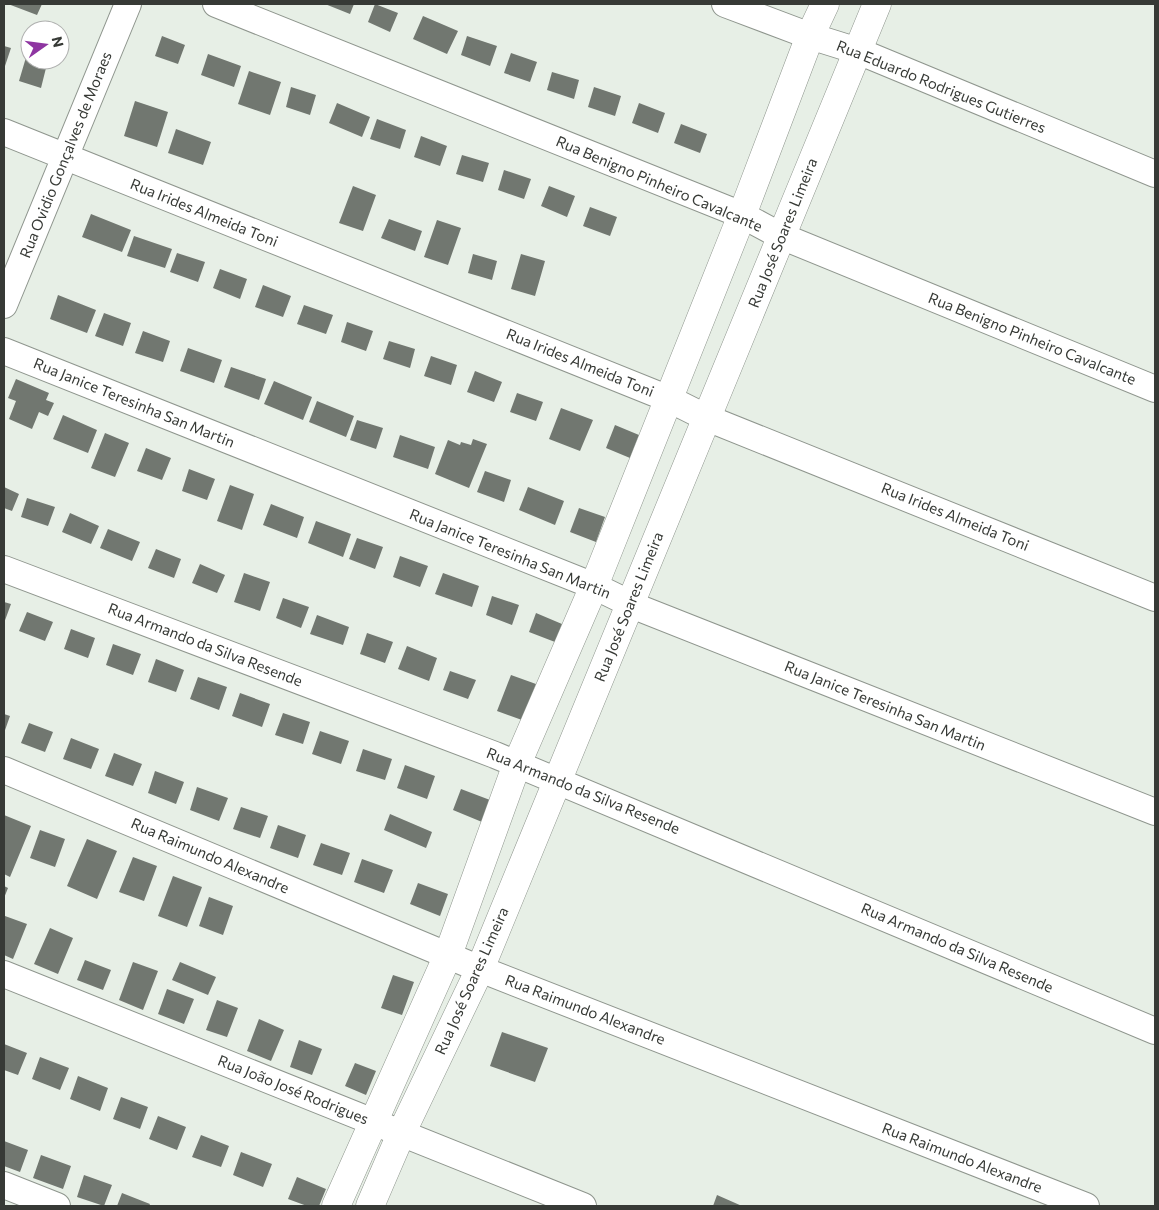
<svg xmlns="http://www.w3.org/2000/svg" width="1159" height="1210" font-family="Commissioner,sans-serif">
<rect width="100%" height="100%" fill="#e7efe6"/>
<path fill="#717770" d="M8,4H42L37,15Z
M325,4H354L350,14Z
M375,4L398,13L390,32L368,22Z
M423,16L458,31L447,54L413,39Z
M162,36L185,45L178,64L155,56Z
M467,36L497,46L490,66L461,55Z
M4,46L11,48L4,69Z
M511,53L537,62L530,82L504,73Z
M27,54L30,55V60H48L41,88L19,81Z
M208,54L241,66L234,87L201,75Z
M249,71L281,82L270,115L238,104Z
M552,72L579,80L574,99L547,90Z
M291,87L316,95L310,115L286,107Z
M594,87L621,96L615,116L588,107Z
M135,101L168,112L157,147L124,136Z
M337,103L370,117L362,137L329,123Z
M639,103L665,113L658,133L632,123Z
M377,119L406,130L400,149L370,139Z
M681,124L707,134L700,153L674,143Z
M176,129L211,142L203,165L168,153Z
M421,136L447,146L440,166L414,157Z
M462,155L489,163L483,182L456,174Z
M504,170L531,179L524,199L498,190Z
M353,186L376,195L363,231L339,223Z
M549,186L575,196L567,217L541,206Z
M590,207L617,217L610,236L583,226Z
M91,214L131,230L122,252L82,237Z
M389,219L422,231L415,251L381,238Z
M437,220L461,228L448,265L424,257Z
M134,236L172,249L165,268L127,256Z
M177,253L205,262L198,282L170,272Z
M473,254L497,261L492,280L468,273Z
M521,254L545,261L535,296L511,289Z
M220,269L247,279L240,299L213,288Z
M263,285L291,296L283,317L255,307Z
M58,295L96,310L87,333L50,319Z
M304,305L333,315L326,334L297,324Z
M104,313L131,323L123,346L95,336Z
M347,322L373,331L366,351L341,342Z
M143,331L170,341L163,362L135,353Z
M389,341L415,349L410,368L383,359Z
M188,348L222,360L214,383L180,371Z
M431,356L457,365L451,385L424,376Z
M231,367L266,379L259,400L224,387Z
M475,371L502,382L494,402L467,392Z
M16,379L49,393L46,400L54,403L48,416L39,412L32,429L9,419L16,401L8,398Z
M274,381L312,397L303,420L264,404Z
M517,393L543,402L536,421L510,412Z
M317,401L354,416L346,437L309,422Z
M561,408L593,420L580,451L549,439Z
M63,415L97,430L88,453L53,439Z
M357,420L383,428L376,449L350,440Z
M615,425L639,435L630,458L606,448Z
M105,433L129,443L115,477L91,468Z
M400,435L435,447L428,469L393,457Z
M473,439L487,444L469,488L435,474L448,440L460,445L461,442L471,445Z
M146,448L171,458L162,480L137,471Z
M189,469L215,479L207,500L182,491Z
M485,471L511,480L504,502L477,492Z
M230,485L254,494L242,530L217,521Z
M4,487L19,494L12,511L4,508Z
M528,487L564,501L555,525L519,510Z
M27,498L55,507L48,526L21,517Z
M271,504L304,517L297,538L263,525Z
M579,508L605,517L596,542L570,532Z
M70,513L99,526L91,544L62,532Z
M316,521L351,534L343,557L308,543Z
M108,529L140,542L132,561L100,548Z
M357,538L383,547L375,569L349,559Z
M156,549L181,559L174,578L148,568Z
M400,556L428,566L420,587L393,577Z
M200,564L225,575L217,593L192,583Z
M244,573L270,582L260,611L234,602Z
M443,573L479,586L472,607L435,594Z
M492,596L519,605L512,625L486,615Z
M283,598L309,607L301,628L276,618Z
M4,602L11,604L4,623Z
M27,612L53,622L45,641L19,631Z
M536,613L562,624L555,642L529,632Z
M317,615L349,627L343,645L310,634Z
M71,629L95,638L88,658L64,649Z
M367,633L393,642L385,663L360,654Z
M113,644L141,654L133,675L106,665Z
M407,646L437,658L429,681L398,669Z
M156,659L184,670L176,692L148,682Z
M450,671L476,680L468,699L443,690Z
M511,675L536,684L522,720L497,711Z
M198,677L227,687L219,710L190,699Z
M240,693L270,704L262,727L232,716Z
M283,713L310,722L303,744L275,735Z
M4,714L10,716L4,733Z
M29,723L53,732L45,752L21,743Z
M320,731L349,741L341,764L312,754Z
M71,738L99,749L91,769L63,759Z
M363,749L392,759L385,780L356,771Z
M114,753L142,764L133,786L105,776Z
M405,765L435,776L427,799L397,788Z
M155,771L184,782L176,804L148,793Z
M197,787L228,798L219,821L190,810Z
M461,789L490,800L482,822L453,810Z
M241,807L268,816L260,838L233,829Z
M390,814L432,832L426,848L384,830Z
M4,815L31,826L10,877L4,874Z
M278,825L306,835L298,858L270,848Z
M40,830L65,839L55,867L30,858Z
M87,839L117,851L97,899L67,886Z
M321,843L350,853L342,875L313,865Z
M133,857L157,866L144,901L119,892Z
M362,859L393,870L384,893L354,882Z
M173,876L202,887L187,927L158,916Z
M418,883L448,894L440,916L410,904Z
M4,886L8,888L4,898Z
M209,897L233,906L223,935L199,926Z
M5,916L27,924L13,959L4,955Z
M50,928L73,938L58,974L34,964Z
M85,960L111,970L103,990L77,980Z
M133,962L158,971L143,1010L119,1000Z
M180,962L216,977L208,995L172,980Z
M393,975L414,982L402,1015L381,1008Z
M167,989L194,999L184,1024L158,1014Z
M217,1000L238,1008L227,1037L206,1030Z
M259,1019L284,1030L271,1061L247,1051Z
M502,1032L548,1048L535,1082L490,1066Z
M299,1040L322,1049L312,1075L290,1067Z
M4,1044L27,1053L18,1075L4,1070Z
M40,1057L69,1068L60,1090L32,1079Z
M355,1063L376,1071L366,1095L345,1086Z
M78,1076L108,1088L100,1111L70,1099Z
M121,1097L148,1107L140,1129L113,1119Z
M158,1116L186,1127L177,1150L149,1139Z
M201,1135L229,1146L221,1167L192,1157Z
M4,1141L28,1150L20,1172L4,1166Z
M241,1152L272,1164L263,1187L233,1175Z
M41,1155L71,1166L63,1189L33,1178Z
M84,1175L112,1185L104,1206L77,1197Z
M297,1177L326,1189L319,1206H307L288,1199Z
M122,1193L150,1204L149,1206H117Z
M717,1195L742,1206H713Z"/>
<g fill="none" stroke-linecap="round" stroke-linejoin="round">
<g stroke="#8f968e" stroke-width="28">
<path id="street" d="M216,4L742,215L781,236L1155,389
M725,4L810,36L858,51L1155,174
M4,132L669,399L707,418L1155,598
M4,305L128,4
M4,351L594,586L639,608L1155,812
M4,569L495,755L1155,1031
M4,770L480,969L1086,1206
M4,974L583,1206
M4,1185L57,1206"/>
</g>
<g stroke="#8f968e" stroke-width="29">
<path id="secondary" d="M336,1206L448,955L517,764L594,586L742,215L810,36L825,4
M370,1206L401,1134L480,969L877,4"/>
</g>
<use href="#street" stroke="#fff" stroke-width="26"/>
<use href="#secondary" stroke="#fff" stroke-width="28"/>
</g>
<g text-anchor="middle" stroke-width="5" stroke-linejoin="round" paint-order="stroke">
<g font-size="15" fill="#373a36" stroke="#fff">
<text transform="translate(941 87) rotate(22)" y="5">Rua Eduardo Rodrigues Gutierres</text>
<text transform="translate(66 155) rotate(-68)" y="5">Rua Ovidio Gonçalves de Moraes</text>
<text transform="translate(659 184) rotate(23)" y="5">Rua Benigno Pinheiro Cavalcante</text>
<text transform="translate(204 213) rotate(22)" y="5">Rua Irides Almeida Toni</text>
<text transform="translate(783 233) rotate(-68)" y="5">Rua José Soares Limeira</text>
<text transform="translate(1032 339) rotate(22)" y="5">Rua Benigno Pinheiro Cavalcante</text>
<text transform="translate(580 363) rotate(22)" y="5">Rua Irides Almeida Toni</text>
<text transform="translate(134 403) rotate(22)" y="5">Rua Janice Teresinha San Martin</text>
<text transform="translate(955 517) rotate(22)" y="5">Rua Irides Almeida Toni</text>
<text transform="translate(510 554) rotate(22)" y="5">Rua Janice Teresinha San Martin</text>
<text transform="translate(629 607) rotate(-68)" y="5">Rua José Soares Limeira</text>
<text transform="translate(205 645) rotate(21)" y="5">Rua Armando da Silva Resende</text>
<text transform="translate(885 706) rotate(22)" y="5">Rua Janice Teresinha San Martin</text>
<text transform="translate(583 791) rotate(22)" y="5">Rua Armando da Silva Resende</text>
<text transform="translate(210 856) rotate(23)" y="5">Rua Raimundo Alexandre</text>
<text transform="translate(957 948) rotate(23)" y="5">Rua Armando da Silva Resende</text>
<text transform="translate(472 981) rotate(-66)" y="5">Rua José Soares Limeira</text>
<text transform="translate(585 1010) rotate(21)" y="5">Rua Raimundo Alexandre</text>
<text transform="translate(293 1090) rotate(22)" y="5">Rua João José Rodrigues</text>
<text transform="translate(962 1158) rotate(21)" y="5">Rua Raimundo Alexandre</text>
</g>
</g>
<rect width="1159" height="1210" fill="none" stroke="#373a36" stroke-width="10"/>
<g transform="translate(45 45) rotate(76)"><circle r="24" fill="#ffffff" stroke="#afb0af"/>
<path d="M0-4L9 19L0 12L-9 19Z" fill="#8e35a1"/>
<text y="-8" font-size="14" font-weight="bold" text-anchor="middle" fill="#373a36">N</text>
</g>
</svg>
